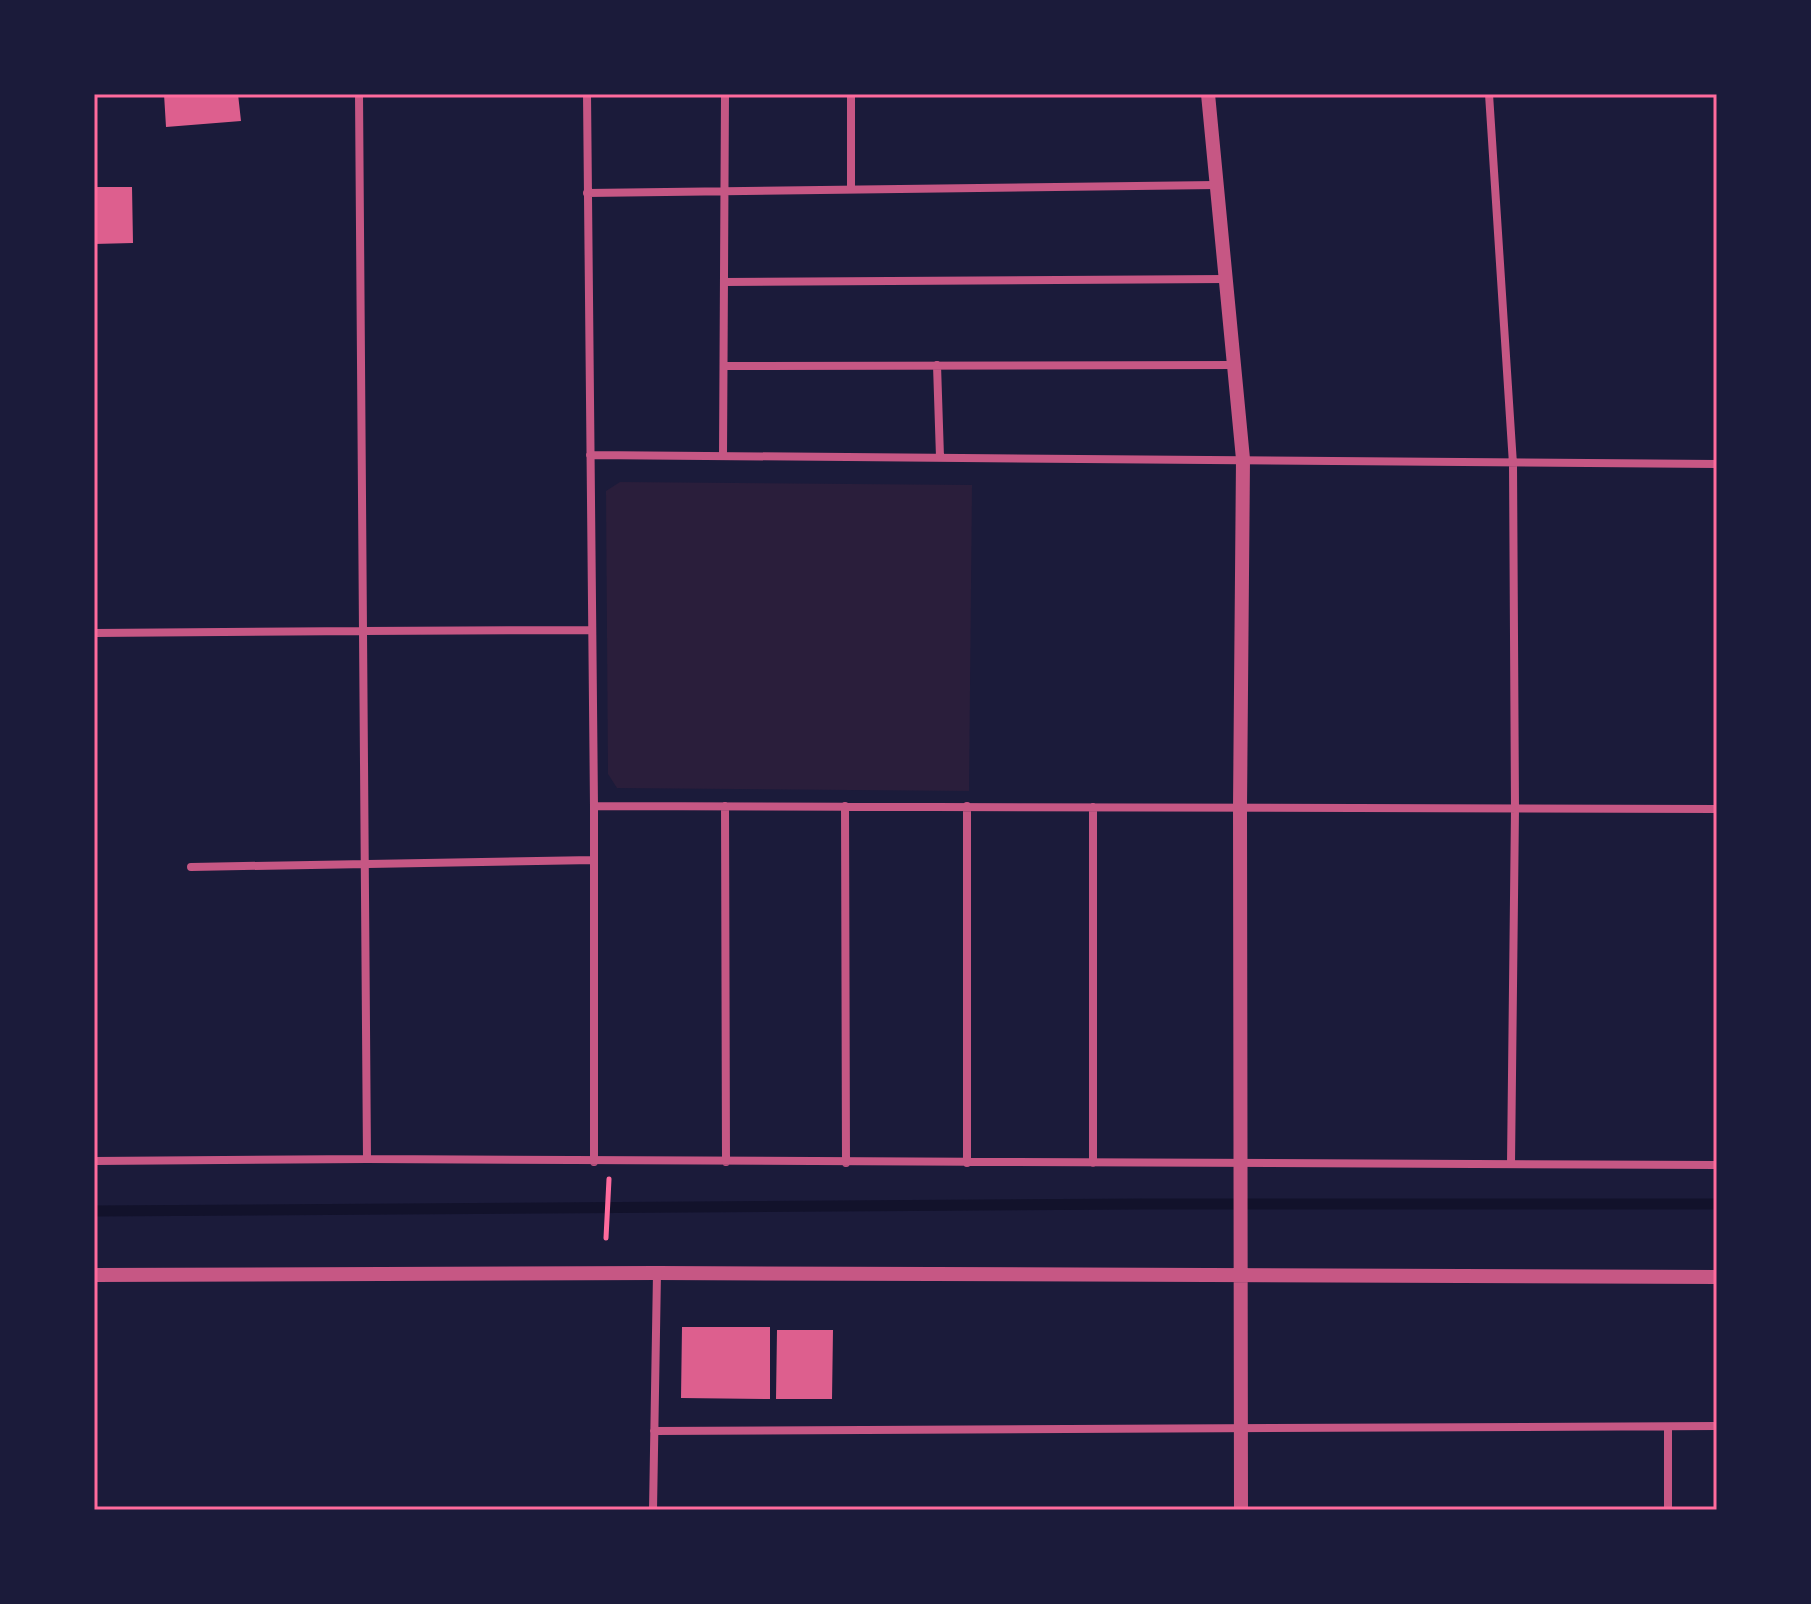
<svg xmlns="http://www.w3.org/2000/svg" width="1811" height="1604" font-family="'Asap Condensed',sans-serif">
<rect width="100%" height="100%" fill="#1b1b3a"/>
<path fill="#2a1e3b" d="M620,482L972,485L969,791L617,788L608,774L606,491Z"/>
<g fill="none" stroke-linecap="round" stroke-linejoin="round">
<path stroke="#12122b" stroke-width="11" d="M94,1211L1143,1204H1717"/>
</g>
<path fill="#dd5f8e" d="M164,94H238L241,121L166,127Z
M94,187H132L133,243L94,244Z
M682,1327H770V1399L681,1398Z
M777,1330H833L832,1399H776Z"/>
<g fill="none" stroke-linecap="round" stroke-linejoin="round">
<path stroke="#ff6b9d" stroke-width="5" d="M606,1238L609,1179"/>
<path stroke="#c65784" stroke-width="8" d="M587,94L594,806V1162
M1489,94L1513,464L1515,809L1511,1164
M851,189V94
M587,193L1216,185
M724,282L1226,279
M937,365L940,457
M724,366L1235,365
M590,455L1717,464
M723,456L725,94
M94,633L363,631L359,94
M594,806L1717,809
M725,806L726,1162
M845,806L846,1163
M967,806V1163
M1093,807V1163
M191,867L594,860
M367,1159L363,631L590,630
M94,1161L367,1159L1717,1165
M654,1431L1717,1426
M653,1510L657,1273
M1668,1510V1427"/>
<path stroke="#c65784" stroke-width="14" d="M1208,94L1243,459L1240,807L1241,1510
M94,1275L657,1273L1717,1277"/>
</g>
<rect width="1811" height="1604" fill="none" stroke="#1b1b3a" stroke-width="192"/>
<rect x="96" y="96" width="1619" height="1412" fill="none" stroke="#ff6b9d" stroke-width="3"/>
</svg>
